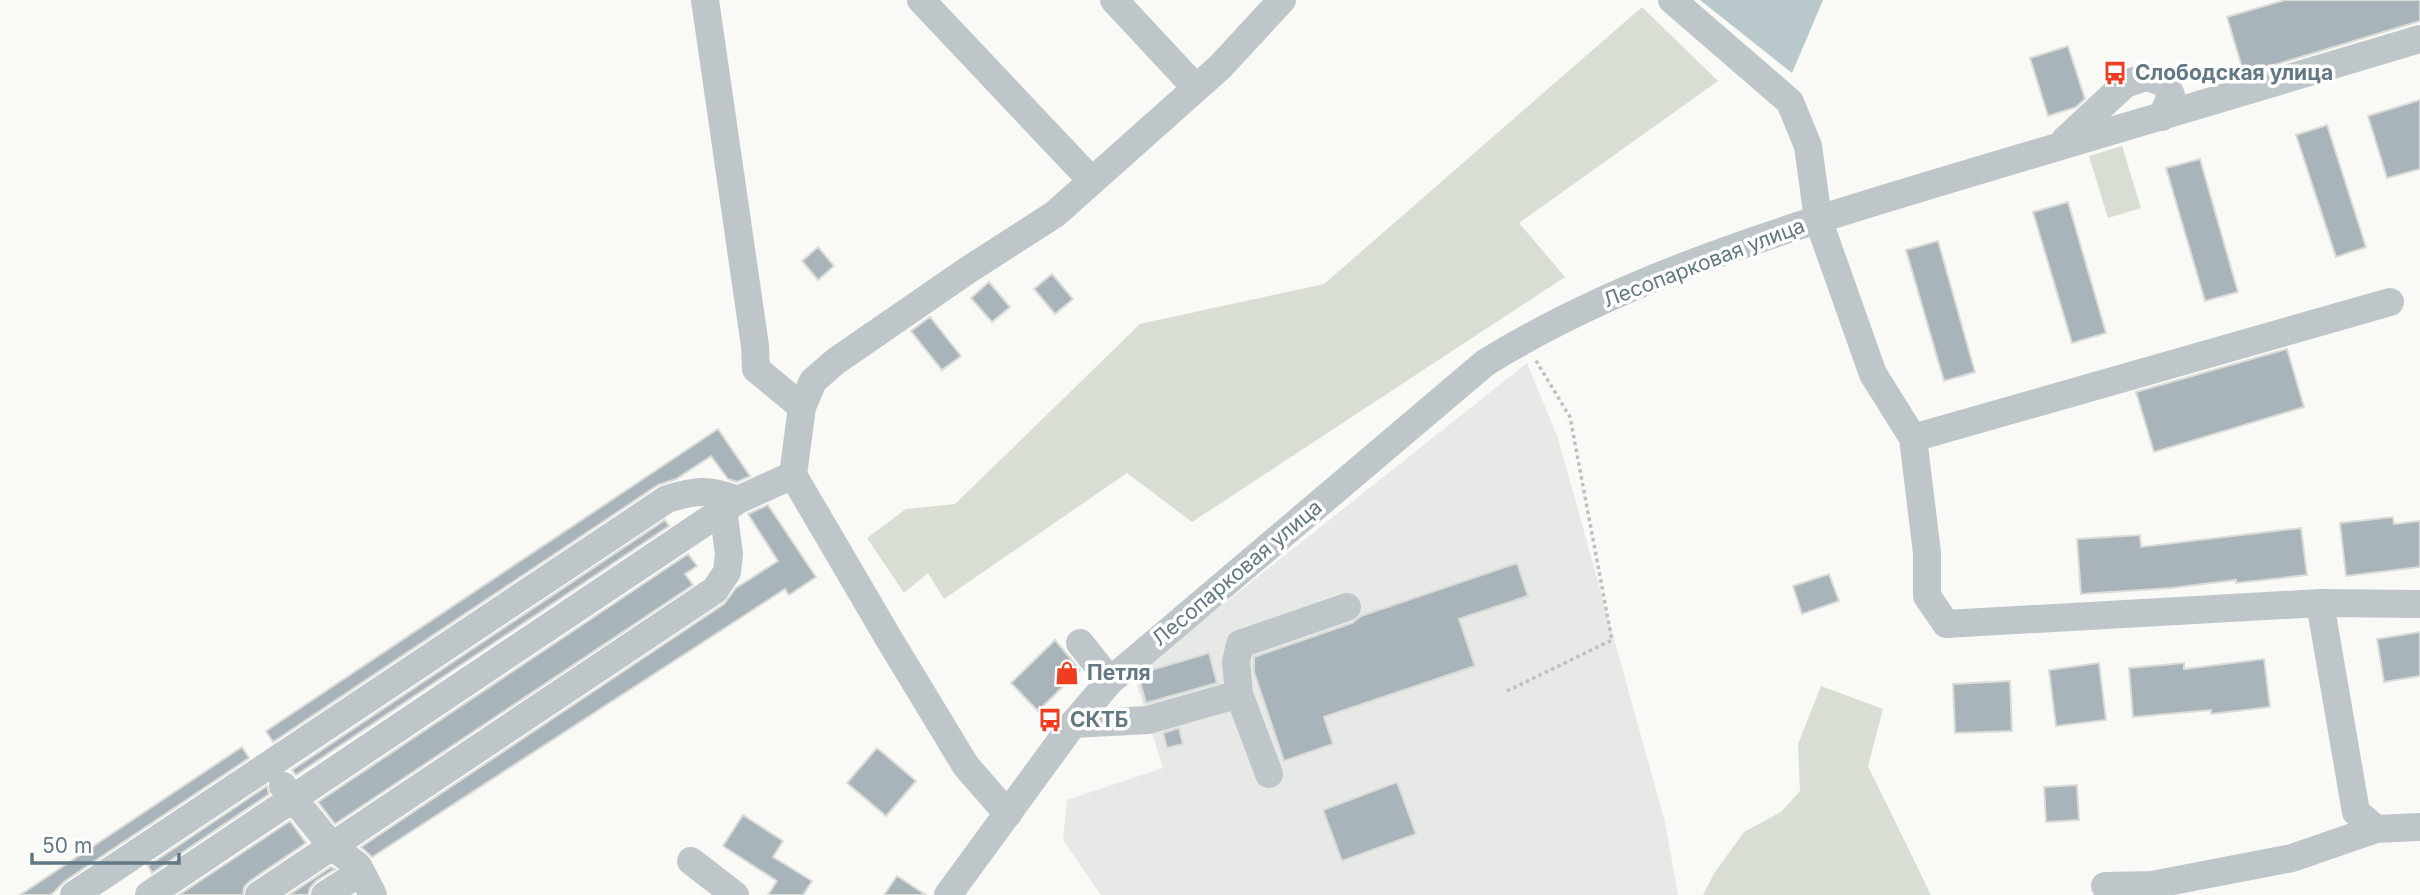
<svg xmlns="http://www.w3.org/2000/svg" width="2420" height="895" font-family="Inter,sans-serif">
<rect width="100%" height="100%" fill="#f9f9f6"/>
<path fill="#e7e9e7" d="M1527,363L1558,438L1665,822L1678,895H1101L1063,840L1067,800L1163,768L1134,675Z"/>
<path fill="#d9ded5" d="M1642,7L1718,81L1519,223L1565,277L1192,522L1127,473L944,599L928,573L904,593L867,538L906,509L955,504L1140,324L1324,284Z
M2122,146L2141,208L2108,218L2089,156Z
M1821,686L1883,709L1868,766L1931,895H1703L1715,872L1744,832L1781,812L1800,791L1798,744Z"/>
<path fill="#b8c8cb" d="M1700,0H1823L1792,73Z"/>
<path fill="#a8b4b9" stroke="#dbdbd8" stroke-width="2" d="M2285,0H2420V21L2244,74L2227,17Z
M2068,46L2085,99L2076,107L2048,116L2030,58Z
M2420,100V169L2387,178L2368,116Z
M2327,125L2366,247L2336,257L2296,135Z
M2200,159L2238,292L2205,301L2166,168Z
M2068,202L2106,333L2072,343L2033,212Z
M1938,241L1975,372L1944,381L1906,250Z
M818,247L834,266L818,280L802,261Z
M1052,274L1073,299L1055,314L1034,289Z
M989,282L1010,307L992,322L971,298Z
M930,317L961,356L942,370L911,331Z
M2287,349L2304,407L2154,452L2136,392Z
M718,429L750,476L737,482L728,479L711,456L676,479L658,485L273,742L266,731Z
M768,505L816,577L789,595L785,589L372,857L361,847L724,604L736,588L778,561L748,514Z
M2393,517L2394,524L2420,521V567L2346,576L2340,523Z
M665,520L669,526L296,775L292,770Z
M2301,528L2307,575L2236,583V580L2171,588L2081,594L2077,539L2140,535L2141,547Z
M688,554L697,566L685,574L693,585L335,824L318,802Z
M1517,563L1528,596L1459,619L1475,666L1324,717L1333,744L1284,761L1254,672V657L1352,623L1361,616Z
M1829,574L1839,601L1802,614L1793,586Z
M2420,632V676L2384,682L2377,639Z
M1055,640L1080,670L1038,711L1011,683Z
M1209,653L1217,683L1146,703L1139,678L1148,671Z
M2264,659L2270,707L2211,714V710L2133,717L2129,668L2184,663V669Z
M2099,663L2106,720L2056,726L2049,670Z
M2010,681L2012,731L1955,733L1953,684Z
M1179,728L1183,744L1167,748L1163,733Z
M242,747L249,758L65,881L51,895H20Z
M877,748L916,781L886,816L847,783Z
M1397,782L1416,834L1342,861L1323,810Z
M2077,785L2079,820L2046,822L2044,787Z
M267,786L269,794L152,873L148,866Z
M743,815L783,841L773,857L812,881L803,895H768L777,881L723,846Z
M290,821L306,843L250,881L244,887L243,895H179Z
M331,867L335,869L316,881L310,888L308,895H289Z
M897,876L926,895H884Z"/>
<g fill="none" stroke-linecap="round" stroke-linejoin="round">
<path stroke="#bcc0c3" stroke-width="3.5" stroke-dasharray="3.5 3.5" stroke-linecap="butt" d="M1507,691L1612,640L1570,417L1535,359"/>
<path stroke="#bfc6c9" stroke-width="28" d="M705,0L755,346L756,369L802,407
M921,0L1092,181
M1114,0L1196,88
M1672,0L1790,102L1808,146L1818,219L1873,374L1913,438L1927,553V596L1946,624L2320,603L2420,604
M2065,140L2125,84L2146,77L2165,83L2171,95L2162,117
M1913,438L2390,302
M2320,603L2356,812L2376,829L2420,827
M1080,643L1110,681
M1239,694L1236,662L1240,644L1347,607
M1073,724L1148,720L1239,694L1269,774
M283,786L332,846L358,866L373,895
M1008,814L966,766L889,639L793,475L802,407L813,381L836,361L968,270L1055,214L1220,67L1282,0
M691,861L735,895
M2105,886L2152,885L2292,858L2376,829
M74,895L667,499C696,490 709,489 738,500L793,475
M149,895L738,500
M259,895L715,590L727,572L729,554L723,509
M325,895L361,872
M948,895L1073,724L1110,681L1485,363C1627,275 1791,227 1950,179C2106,132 2263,86 2420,39"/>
</g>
<defs>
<g id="bus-bare" transform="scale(1.89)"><path d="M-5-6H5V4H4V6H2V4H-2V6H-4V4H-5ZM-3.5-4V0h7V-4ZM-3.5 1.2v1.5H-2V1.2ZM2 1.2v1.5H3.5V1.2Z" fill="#f03d1f" stroke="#fff" stroke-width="2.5" paint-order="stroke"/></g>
<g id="shop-bare" transform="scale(1.89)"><path d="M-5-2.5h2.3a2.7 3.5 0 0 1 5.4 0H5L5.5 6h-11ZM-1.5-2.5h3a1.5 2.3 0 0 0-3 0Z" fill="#f03d1f" stroke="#fff" stroke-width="2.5" paint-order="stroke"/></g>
</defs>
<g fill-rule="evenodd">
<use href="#bus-bare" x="2115" y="73"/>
<use href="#shop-bare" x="1067" y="673"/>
<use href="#bus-bare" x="1050" y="720"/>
</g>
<g text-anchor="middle" stroke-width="7" stroke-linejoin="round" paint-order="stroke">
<g font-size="21" font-weight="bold" fill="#627884" stroke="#fff" text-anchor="start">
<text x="2135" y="80">Слободская улица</text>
<text x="1087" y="680">Петля</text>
<text x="1070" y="727">СКТБ</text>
</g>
<g font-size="21" fill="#627884" stroke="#fff">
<text transform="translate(1704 263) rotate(-21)" y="7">Лесопарковая улица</text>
<text transform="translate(1237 573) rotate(-40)" y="7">Лесопарковая улица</text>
</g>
</g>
<path d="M32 853v10h147v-10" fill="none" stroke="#627884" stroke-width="3.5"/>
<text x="42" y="853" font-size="21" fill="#627884" stroke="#ffffff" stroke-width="5" paint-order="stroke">50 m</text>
</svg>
